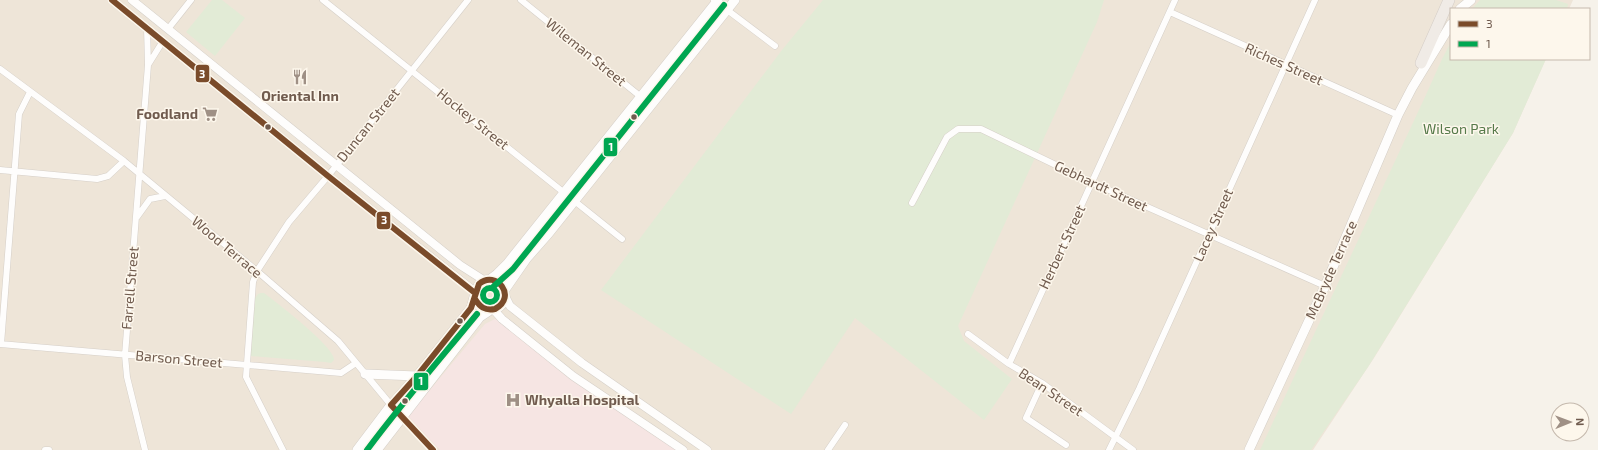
<svg xmlns="http://www.w3.org/2000/svg" width="1598" height="450" font-family="'Exo 2',sans-serif">
<rect width="100%" height="100%" fill="#f6f2ea"/>
<path fill="#eee5d8" d="M0,0H1573L1569,9H1451V59H1546L1513,133L1374,358L1313,450H0Z"/>
<path fill="#f6e5e3" d="M495,319L500,321L676,450H440L408,416L485,324Z"/>
<path fill="#e2ebd6" d="M212,0H222L245,18L215,56L186,32Z
M823,0H1104L1097,22L958,326L964,341L1012,379L984,420L855,318L791,414L601,290L782,50Z
M1480,0H1556L1568,4L1567,9H1472Z
M1451,42V59H1546L1513,133L1368,367L1311,450H1260L1425,97L1442,59Z
M261,293H264C276,302 336,348 334,360L331,363L325,362L250,356L255,298L258,294Z"/>
<g fill="none" stroke-linecap="round" stroke-linejoin="round">
<g stroke="#d5cfc8" stroke-width="7">
<path id="minor" d="M323,0L622,239
M521,0L651,105
M714,0L775,46
M1170,12L1398,115
M168,29L191,0
M148,65L163,41
M0,69L124,161L257,271L338,341L391,405L433,450
M0,170L97,179L108,176L124,161
M912,203L947,137L958,129H981L1091,182L1325,286
M137,217L150,199L165,196
M968,334L1009,364L1042,383L1133,450
M0,344L341,373L356,363
M1,344L19,114L30,92
M1009,364L1175,0
M1042,383L1026,418L1066,445
M45,450H49
M145,450L127,377L125,355L148,65L147,27
M283,450L246,377L253,282L257,271L289,222L328,176L468,0
M828,450L845,425
M1109,450L1139,389L1315,0"/>
</g>
<g stroke="#d5cfc8" stroke-width="9">
<path id="tertiary" d="M112,0L328,176L470,288L475,293
M132,0L460,265L485,281
M505,296L510,306L582,363L707,450
M494,310L502,319L573,376L683,450"/>
</g>
<g stroke="#d4cec7" stroke-width="10">
<path id="secondary" d="M1460,9L1471,0
M489,280L497,274L507,264L718,0
M504,291L527,258L549,233L735,0
M365,374L417,376
M357,450L391,405L417,376L471,308C475,297 475,276 493,280C498,282 502,285 504,290C511,309 483,319 475,299
M377,450L480,317L489,311
M1249,450L1325,286L1398,115L1412,88L1451,24"/>
</g>
<g stroke="#d4cdc7" stroke-width="12">
<path id="trunk" d="M1421,63L1449,0"/>
</g>
<use href="#minor" stroke="#fefdfc" stroke-width="6"/>
<use href="#tertiary" stroke="#fefdfc" stroke-width="8"/>
<use href="#secondary" stroke="#fefdfc" stroke-width="9"/>
<use href="#trunk" stroke="#f0ebe6" stroke-width="11"/>
<g stroke="#fdf7ec" stroke-width="9">
<path id="bus-1" d="M112,0L328,176L475,293
M433,450L391,405L417,376L471,308L479,284C496,269 518,297 495,309C485,311 480,307 475,299"/>
</g>
<g stroke="#fdf7ec" stroke-width="9">
<path id="bus-2" d="M494,286L513,269L724,5
M483 295a7 7 0 1 1 14 0a7 7 0 1 1-14 0Z
M367,450C402,403 440,359 477,314"/>
</g>
<use href="#bus-1" stroke="#7a4b2a" stroke-width="6"/>
<use href="#bus-2" stroke="#00a651" stroke-width="6"/>
</g>
<defs>
<g id="restaurant-bare" transform="scale(1.2)"><path d="M-5-6h1v4h1v-4h1v4h1v-4h1v5L-1.5 .5V6h-2V.5L-5-1ZM5-6V6H3V1.5H1.5Q1.5-4 5-6Z" fill="#9f9085" stroke="#fdf7ec" stroke-width="2.5" paint-order="stroke"/></g>
<g id="supermarket-bare" transform="scale(1.2)"><path d="M-6-5.5h2.5l.6 2H6L4.5 2H-2.5L-4.4-4H-6ZM-1.5 3.2a1.3 1.3 0 1 0 .1 0ZM3 3.2a1.3 1.3 0 1 0 .1 0Z" fill="#9f9085" stroke="#fdf7ec" stroke-width="2.5" paint-order="stroke"/></g>
<g id="hospital-bare" transform="scale(1.2)"><path d="M-5-5h3v3.5h4V-5h3V5h-3V1.5h-4V5h-3Z" fill="#9f9085" stroke="#fdf7ec" stroke-width="2.5" paint-order="stroke"/></g>
</defs>
<g fill-rule="evenodd">
<use href="#restaurant-bare" x="300" y="77"/>
<use href="#supermarket-bare" x="210" y="114"/>
<use href="#hospital-bare" x="513" y="400"/>
</g>
<g fill="#705b4e" stroke="#fdf7ec" stroke-width="1.5">
<circle cx="634" cy="117" r="3.5"/>
<circle cx="268" cy="127" r="3.5"/>
<circle cx="460" cy="321" r="3.5"/>
<circle cx="405" cy="401" r="3.5"/>
</g>
<g text-anchor="middle" stroke-width="3" stroke-linejoin="round" paint-order="stroke">
<g font-size="14" fill="#705b4e" stroke="#fdf7ec">
<text transform="translate(586 52) rotate(39)" y="5">Wileman Street</text>
<text transform="translate(1284 64) rotate(24)" y="5">Riches Street</text>
<text transform="translate(473 119) rotate(39)" y="5">Hockey Street</text>
<text transform="translate(368 125) rotate(-51)" y="5">Duncan Street</text>
<text transform="translate(1101 186) rotate(25)" y="5">Gebhardt Street</text>
<text transform="translate(1213 225) rotate(-66)" y="5">Lacey Street</text>
<text transform="translate(227 247) rotate(40)" y="5">Wood Terrace</text>
<text transform="translate(1062 247) rotate(-65)" y="5">Herbert Street</text>
<text transform="translate(1331 270) rotate(-66)" y="5">McBryde Terrace</text>
<text transform="translate(130 288) rotate(-85)" y="5">Farrell Street</text>
<text transform="translate(179 359) rotate(5)" y="5">Barson Street</text>
<text transform="translate(1051 392) rotate(34)" y="5">Bean Street</text>
</g>
<g font-size="14" font-weight="bold" fill="#705b4e" stroke="#fdf7ec">
<text x="300" y="101">Oriental Inn</text>
<text x="198" y="119" text-anchor="end">Foodland</text>
<text x="525" y="405" text-anchor="start">Whyalla Hospital</text>
</g>
<g font-size="14" fill="#567a4a" stroke="#fdf7ec">
<text x="1461" y="134">Wilson Park</text>
</g>
</g>
<g stroke="#fdf7ec" stroke-width="1.5">
<rect x="195" y="64" width="15" height="19" rx="4" fill="#7a4b2a"/>
<rect x="603" y="137" width="15" height="20" rx="4" fill="#00a651"/>
<rect x="376" y="211" width="15" height="19" rx="4" fill="#7a4b2a"/>
<rect x="413" y="372" width="16" height="19" rx="4" fill="#00a651"/>
</g>
<g font-size="11" text-anchor="middle" font-weight="bold" fill="#fff">
<text x="202" y="78">3</text>
<text x="611" y="151">1</text>
<text x="384" y="224">3</text>
<text x="421" y="385">1</text>
</g>
<rect x="1450" y="8" width="140" height="52" fill="#fdf7ec" stroke="#c5b9ad"/>
<rect x="1458" y="21" width="20" height="6" fill="#7a4b2a" stroke="#c5b9ad"/>
<text x="1486" y="28" font-size="12" fill="#705b4e">3</text>
<rect x="1458" y="41" width="20" height="6" fill="#00a651" stroke="#c5b9ad"/>
<text x="1486" y="48" font-size="12" fill="#705b4e">1</text>
<g transform="translate(1570 422) rotate(89)"><circle r="19" fill="#fdf7ec" stroke="#c5b9ad"/>
<path d="M0-3L7 15L0 10L-7 15Z" fill="#9f9085"/>
<text y="-6" font-size="11" font-weight="bold" text-anchor="middle" fill="#705b4e">N</text>
</g>
</svg>
